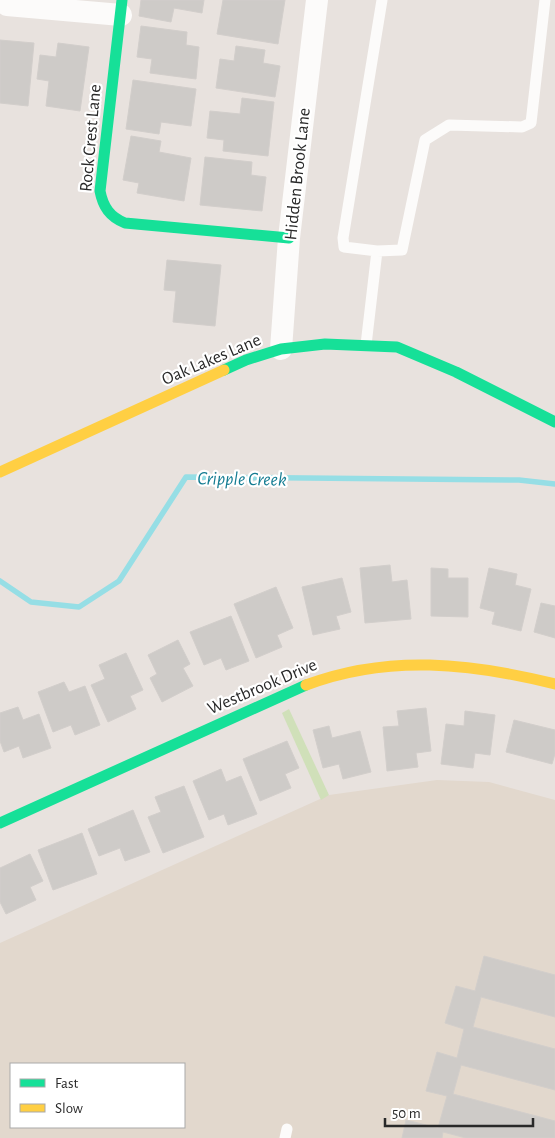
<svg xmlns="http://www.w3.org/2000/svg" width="555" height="1138" font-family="'Alegreya Sans',sans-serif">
<rect width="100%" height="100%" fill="#e8e2de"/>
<path fill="#e2d8cd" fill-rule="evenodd" d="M437,780L489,782L555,800V1138H0V943L329,795ZM11,1064H184V1127H11Z"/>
<path fill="#d0e0b9" d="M289,709L329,795L321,800L282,713Z"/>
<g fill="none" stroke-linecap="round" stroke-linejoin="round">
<path stroke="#96dee5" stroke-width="5.5" d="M0,581L31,602L79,607L119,581L186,477L519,480L555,484"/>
</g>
<path fill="#cecbc8" stroke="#d2cecb" d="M141,0H204L202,13L174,8L171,22L139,16Z
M223,0H285L278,44L217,34Z
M141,26L187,32L186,45L199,47L196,79L150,73L152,59L137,57Z
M0,40L34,43L28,106L0,103Z
M58,43L89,47L80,111L46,106L49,81L37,79L40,55L56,57Z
M236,46L265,50L263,63L280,66L275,97L216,88L220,59L234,61Z
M133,80L196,89L191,126L161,122L159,134L126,129Z
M242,98L274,102L268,156L223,151L224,140L207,138L210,111L240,114Z
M131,136L161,141L159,152L191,158L184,201L137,193L139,183L123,180Z
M205,157L252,162L251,175L266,177L262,211L200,205Z
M167,260L221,265L215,326L173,322L176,291L164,290Z
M390,565L392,582L407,580L411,619L365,623L360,568Z
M431,568L448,569V578H468V617L431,616Z
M489,568L517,574L515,585L531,589L521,631L492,624L495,612L480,608Z
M342,578L351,612L336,616L340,629L313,635L302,587Z
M276,587L293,628L277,635L282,647L256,658L234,604Z
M541,603L555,606V638L534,632Z
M231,616L249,661L226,670L221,658L204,665L190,632Z
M178,640L190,664L183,668L193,686L162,702L150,678L157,674L148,655Z
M126,653L143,690L130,696L136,709L108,722L91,685L105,679L99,665Z
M64,682L69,692L85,686L100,725L75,735L71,725L53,732L38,692Z
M18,707L23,720L39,714L51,748L23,758L19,746L4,752L0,741V713Z
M426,708L431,751L416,753L418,767L387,771L383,727L399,726L397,711Z
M465,711L495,715L490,755L475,753L473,768L441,764L446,724L464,726Z
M514,720L555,730V754L552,764L506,752Z
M329,726L332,738L360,731L371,772L343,779L339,764L323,768L313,730Z
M287,741L299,768L285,774L291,788L260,801L243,759Z
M221,769L226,782L241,776L257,814L228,825L224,814L209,820L193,781Z
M184,786L204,837L163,853L148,817L161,812L155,797Z
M133,810L150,852L125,861L120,848L99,856L88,829Z
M82,833L97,874L53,890L38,850Z
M30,854L43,881L30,887L36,900L6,914L0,902V868Z
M484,956L555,975V1017L481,997L473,1027L555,1049V1090L461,1065L453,1094L555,1121V1138H466L443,1132L442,1138H402L406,1120L438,1128L447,1096L426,1091L437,1052L457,1058L464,1029L445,1023L456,986L475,991Z"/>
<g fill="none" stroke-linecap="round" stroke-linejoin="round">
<path stroke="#fcfbfa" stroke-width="11" d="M382,0L343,238L344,247L377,251L402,250L425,140L449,125L522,127L531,123L545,0
M366,345L377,251
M285,1138L287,1129"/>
<path stroke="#fcfbfa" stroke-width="22" d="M7,5L121,15
M281,349L289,238L317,0"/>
<path stroke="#16e098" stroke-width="11" d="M122,0L100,191C103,207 110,217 125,223L289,238
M224,370L246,360L281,349L325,344L397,347L456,372L555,422
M0,823L306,685"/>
<path stroke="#ffcf43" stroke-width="11" d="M0,472L224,370
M306,685C388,654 471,663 555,684"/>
</g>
<g text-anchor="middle" stroke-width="4.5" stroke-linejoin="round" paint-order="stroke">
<g font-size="18" fill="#292929" stroke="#fff">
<text transform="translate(90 138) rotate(-85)" y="6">Rock Crest Lane</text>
<text transform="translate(297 174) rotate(-84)" y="6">Hidden Brook Lane</text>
<text transform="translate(211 359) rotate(-23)" y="6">Oak Lakes Lane</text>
<text transform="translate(262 686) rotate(-23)" y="6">Westbrook Drive</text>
</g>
<g font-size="19" font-style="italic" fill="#147c92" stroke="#fff">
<text transform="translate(242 478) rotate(1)" y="7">Cripple Creek</text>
</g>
</g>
<rect x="10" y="1063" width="175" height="65" fill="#ffffff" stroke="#a9a9a9"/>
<rect x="20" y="1079" width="25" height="8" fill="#16e098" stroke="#a9a9a9"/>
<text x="55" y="1088" font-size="15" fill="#292929">Fast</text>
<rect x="20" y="1104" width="25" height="8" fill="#ffcf43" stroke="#a9a9a9"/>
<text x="55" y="1113" font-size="15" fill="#292929">Slow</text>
<path d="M385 1118v8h148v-8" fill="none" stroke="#292929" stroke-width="2.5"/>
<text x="392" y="1118" font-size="15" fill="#292929" stroke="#ffffff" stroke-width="4" paint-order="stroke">50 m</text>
</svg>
